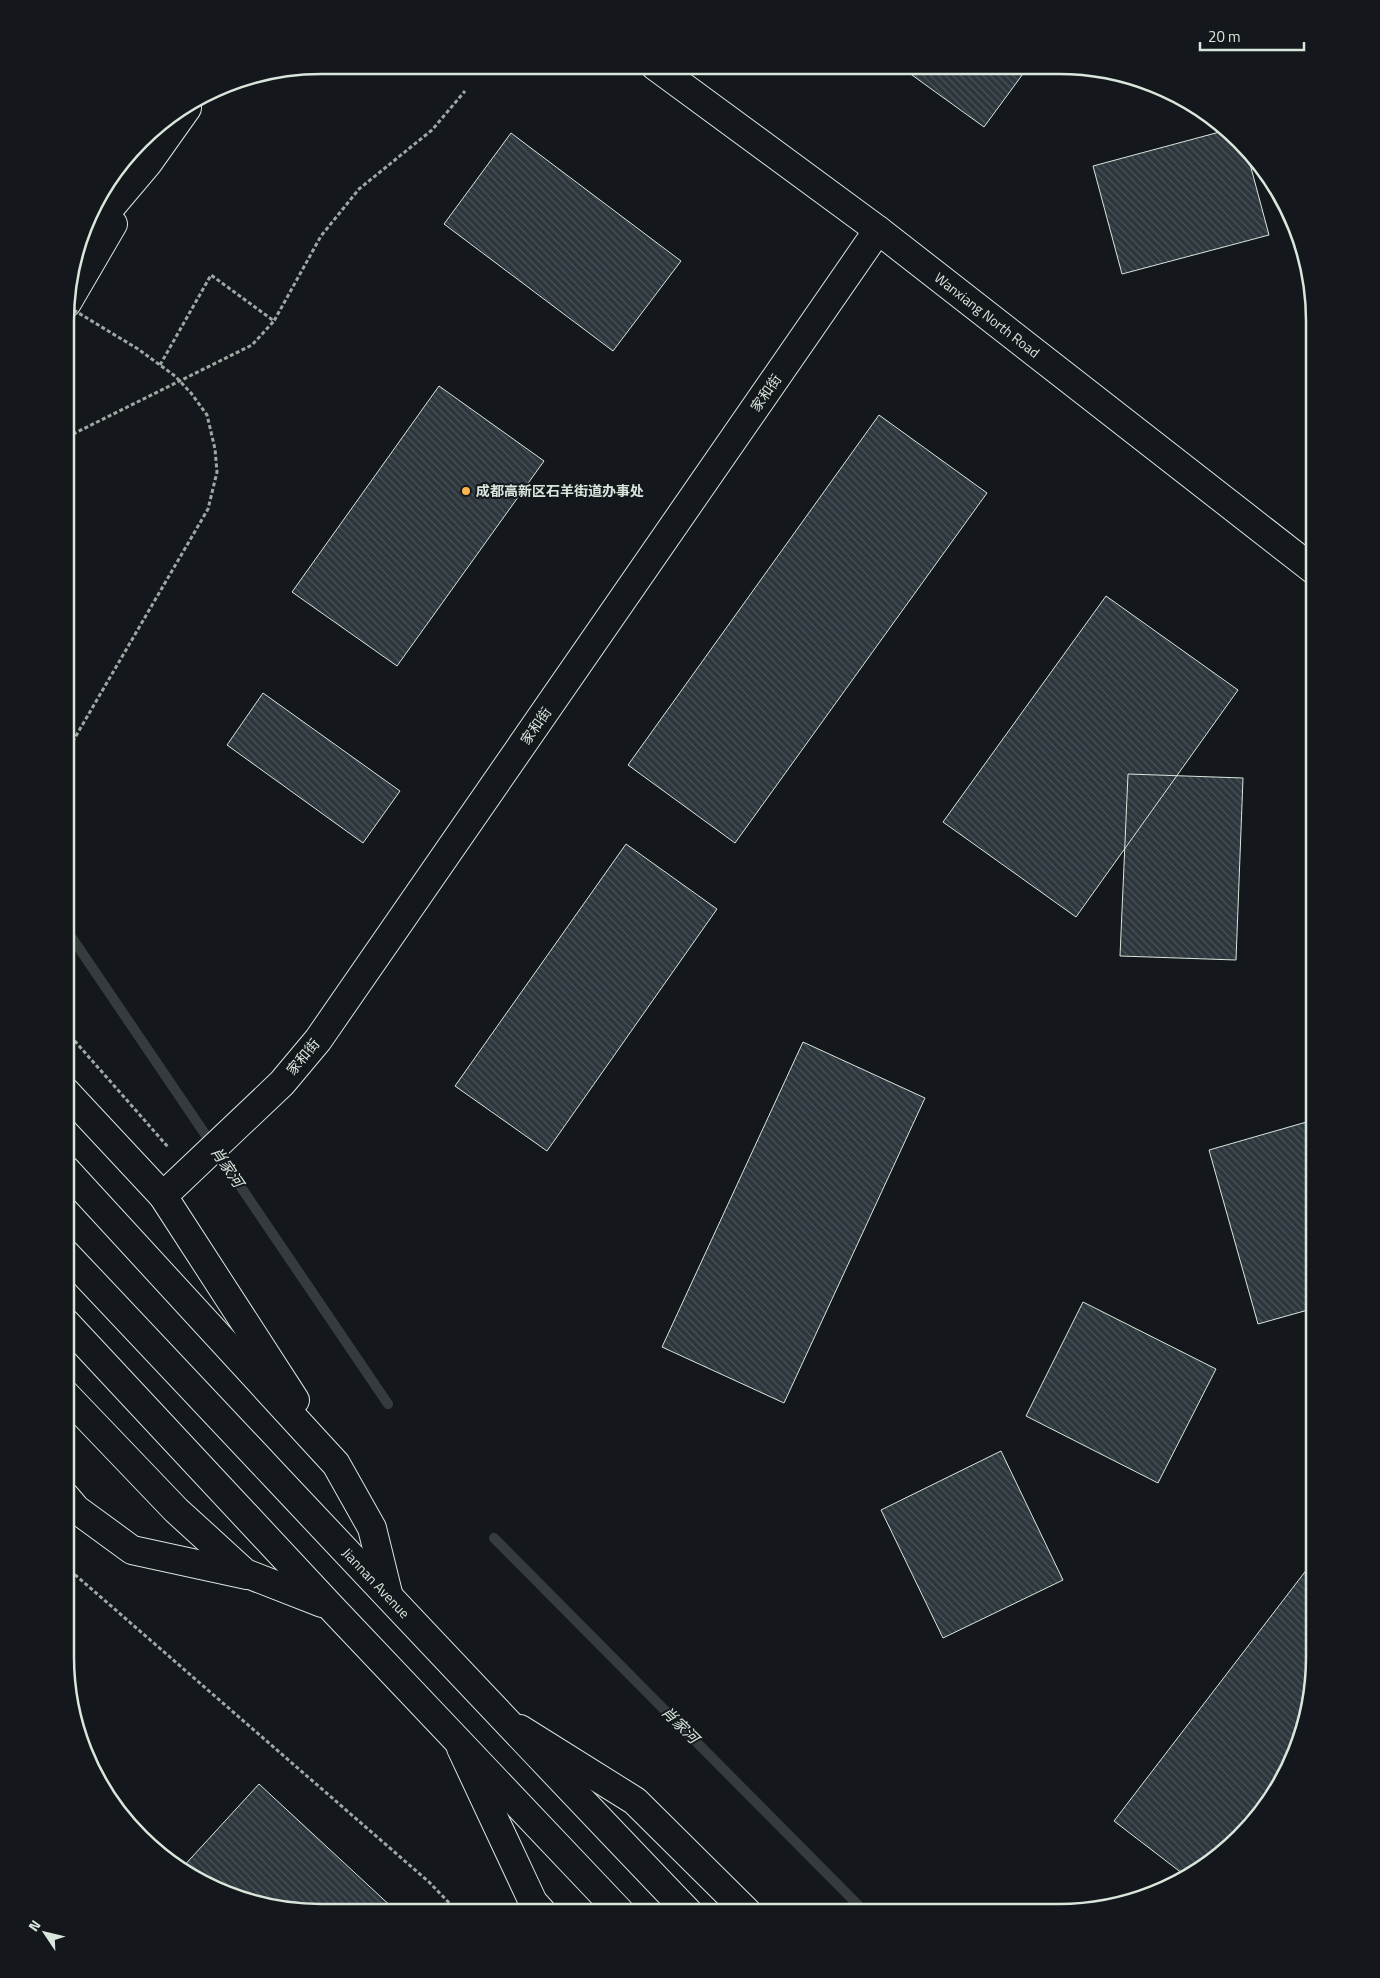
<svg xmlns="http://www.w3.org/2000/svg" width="1380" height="1978" font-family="'Titillium Web','Noto Sans SC',sans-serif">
<defs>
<pattern id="building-back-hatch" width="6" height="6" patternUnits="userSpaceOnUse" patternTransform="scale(1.25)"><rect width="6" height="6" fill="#2c363c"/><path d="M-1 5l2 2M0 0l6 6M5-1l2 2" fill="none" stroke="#4a5358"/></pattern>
</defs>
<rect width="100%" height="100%" fill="#14181c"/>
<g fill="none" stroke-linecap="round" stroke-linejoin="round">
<path stroke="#363b3e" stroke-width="10" d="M66,929L388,1404
M494,1538L865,1912"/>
</g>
<path fill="url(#building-back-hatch)" stroke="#d8e6dc" d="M908,67H1028L984,127L905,70Z
M1227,130L1246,149L1269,235L1122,274L1093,166Z
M511,133L681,261L613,351L444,224Z
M1315,365V379L1308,375Z
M439,386L544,461L397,666L292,592Z
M879,415L987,493L735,843L628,765Z
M1106,596L1238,690L1076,917L943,822Z
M263,693L400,791L363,843L227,745Z
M1128,774L1243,778L1236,960L1120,956Z
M626,844L717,909L547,1151L455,1086Z
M803,1042L925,1098L784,1403L662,1347Z
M1310,1121L1315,1136V1308L1258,1324L1209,1150Z
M1083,1302L1216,1369L1158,1483L1026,1416Z
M1001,1451L1063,1580L943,1638L881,1510Z
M1314,1560V1675L1301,1740L1272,1800L1228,1850L1187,1877L1114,1821Z
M65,1592L70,1597L65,1602Z
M259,1784L396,1911H287L223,1894L181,1869Z"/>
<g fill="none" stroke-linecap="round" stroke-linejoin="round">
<g stroke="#d8e6dc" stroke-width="30">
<g id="minor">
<path id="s1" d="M655,66L878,230L1315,571"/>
<path d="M163,1196L282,1083L318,1040L878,230"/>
</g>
</g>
<g stroke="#d8e6dc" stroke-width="30">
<path id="major" d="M83,240L148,163L187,108
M67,303L113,224
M520,1729L635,1801L747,1912
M461,1748L533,1902L542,1912"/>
</g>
<g stroke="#d8e6dc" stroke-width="30">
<g id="highway">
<path d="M66,1092L163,1196L295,1400"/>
<path d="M66,1170L336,1464L372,1528L388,1593"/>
<path id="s2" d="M66,1254C273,1473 479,1694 688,1912"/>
<path d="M66,1323L329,1605L620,1912"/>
<path d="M65,1394L176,1510L245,1573L322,1603"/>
<path d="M65,1496L76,1509L132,1550L247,1575"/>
</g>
</g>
<path stroke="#9da8a2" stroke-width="3" stroke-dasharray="4 2.5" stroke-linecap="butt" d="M160,365L211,275L274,321L321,236L359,189L432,130L465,91
M67,437L252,345L274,321
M66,1031L168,1147
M65,1566L429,1882L457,1911"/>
<use href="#minor" stroke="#14181c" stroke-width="28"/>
<use href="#major" stroke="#14181c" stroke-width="28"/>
<use href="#highway" stroke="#14181c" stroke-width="28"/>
<path stroke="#9da8a2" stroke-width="3" stroke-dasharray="4 2.5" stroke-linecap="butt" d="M66,753L208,509L217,472L215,449L207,415L191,393L175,376L138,349L67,306"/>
</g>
<circle fill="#ffb74d" stroke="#14181c" stroke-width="2" cx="466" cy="491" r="5"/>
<g text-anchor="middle" stroke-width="4" stroke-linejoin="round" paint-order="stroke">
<g font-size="14" fill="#d8e6dc" stroke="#14181c">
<text dy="5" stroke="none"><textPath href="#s1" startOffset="415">Wanxiang North Road</textPath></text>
<text transform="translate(766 393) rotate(-55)" y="5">家和街</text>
<text transform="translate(536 726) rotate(-55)" y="5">家和街</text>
<text transform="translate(303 1057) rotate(-50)" y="5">家和街</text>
<text dy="5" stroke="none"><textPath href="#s2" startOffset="452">Jiannan Avenue</textPath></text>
</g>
<g font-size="14" font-weight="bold" fill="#d8e6dc" stroke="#14181c" text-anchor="start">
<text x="476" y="496">成都高新区石羊街道办事处</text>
</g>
<g font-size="15" font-style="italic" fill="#d8e6dc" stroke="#14181c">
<text transform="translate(227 1167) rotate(56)" y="5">肖家河</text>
<text transform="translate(680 1725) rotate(45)" y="5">肖家河</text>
</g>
</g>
<path d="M0 0H1380V1978H0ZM321 74H1059A247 247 0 0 1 1306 321V1657A247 247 0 0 1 1059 1904H321A247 247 0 0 1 74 1657V321A247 247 0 0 1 321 74Z" fill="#14181c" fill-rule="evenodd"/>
<path fill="none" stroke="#d8e6dc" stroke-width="2.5" d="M321 74H1059A247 247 0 0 1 1306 321V1657A247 247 0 0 1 1059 1904H321A247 247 0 0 1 74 1657V321A247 247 0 0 1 321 74Z"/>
<g transform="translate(45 1933) rotate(305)" stroke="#14181c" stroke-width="4" paint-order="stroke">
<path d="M0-4L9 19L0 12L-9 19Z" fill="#d8e6dc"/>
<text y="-8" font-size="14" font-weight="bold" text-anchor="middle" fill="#d8e6dc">N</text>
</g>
<path d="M1200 42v8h104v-8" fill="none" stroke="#d8e6dc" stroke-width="2.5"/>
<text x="1208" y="42" font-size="15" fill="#d8e6dc" stroke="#14181c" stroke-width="4" paint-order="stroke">20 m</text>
</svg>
